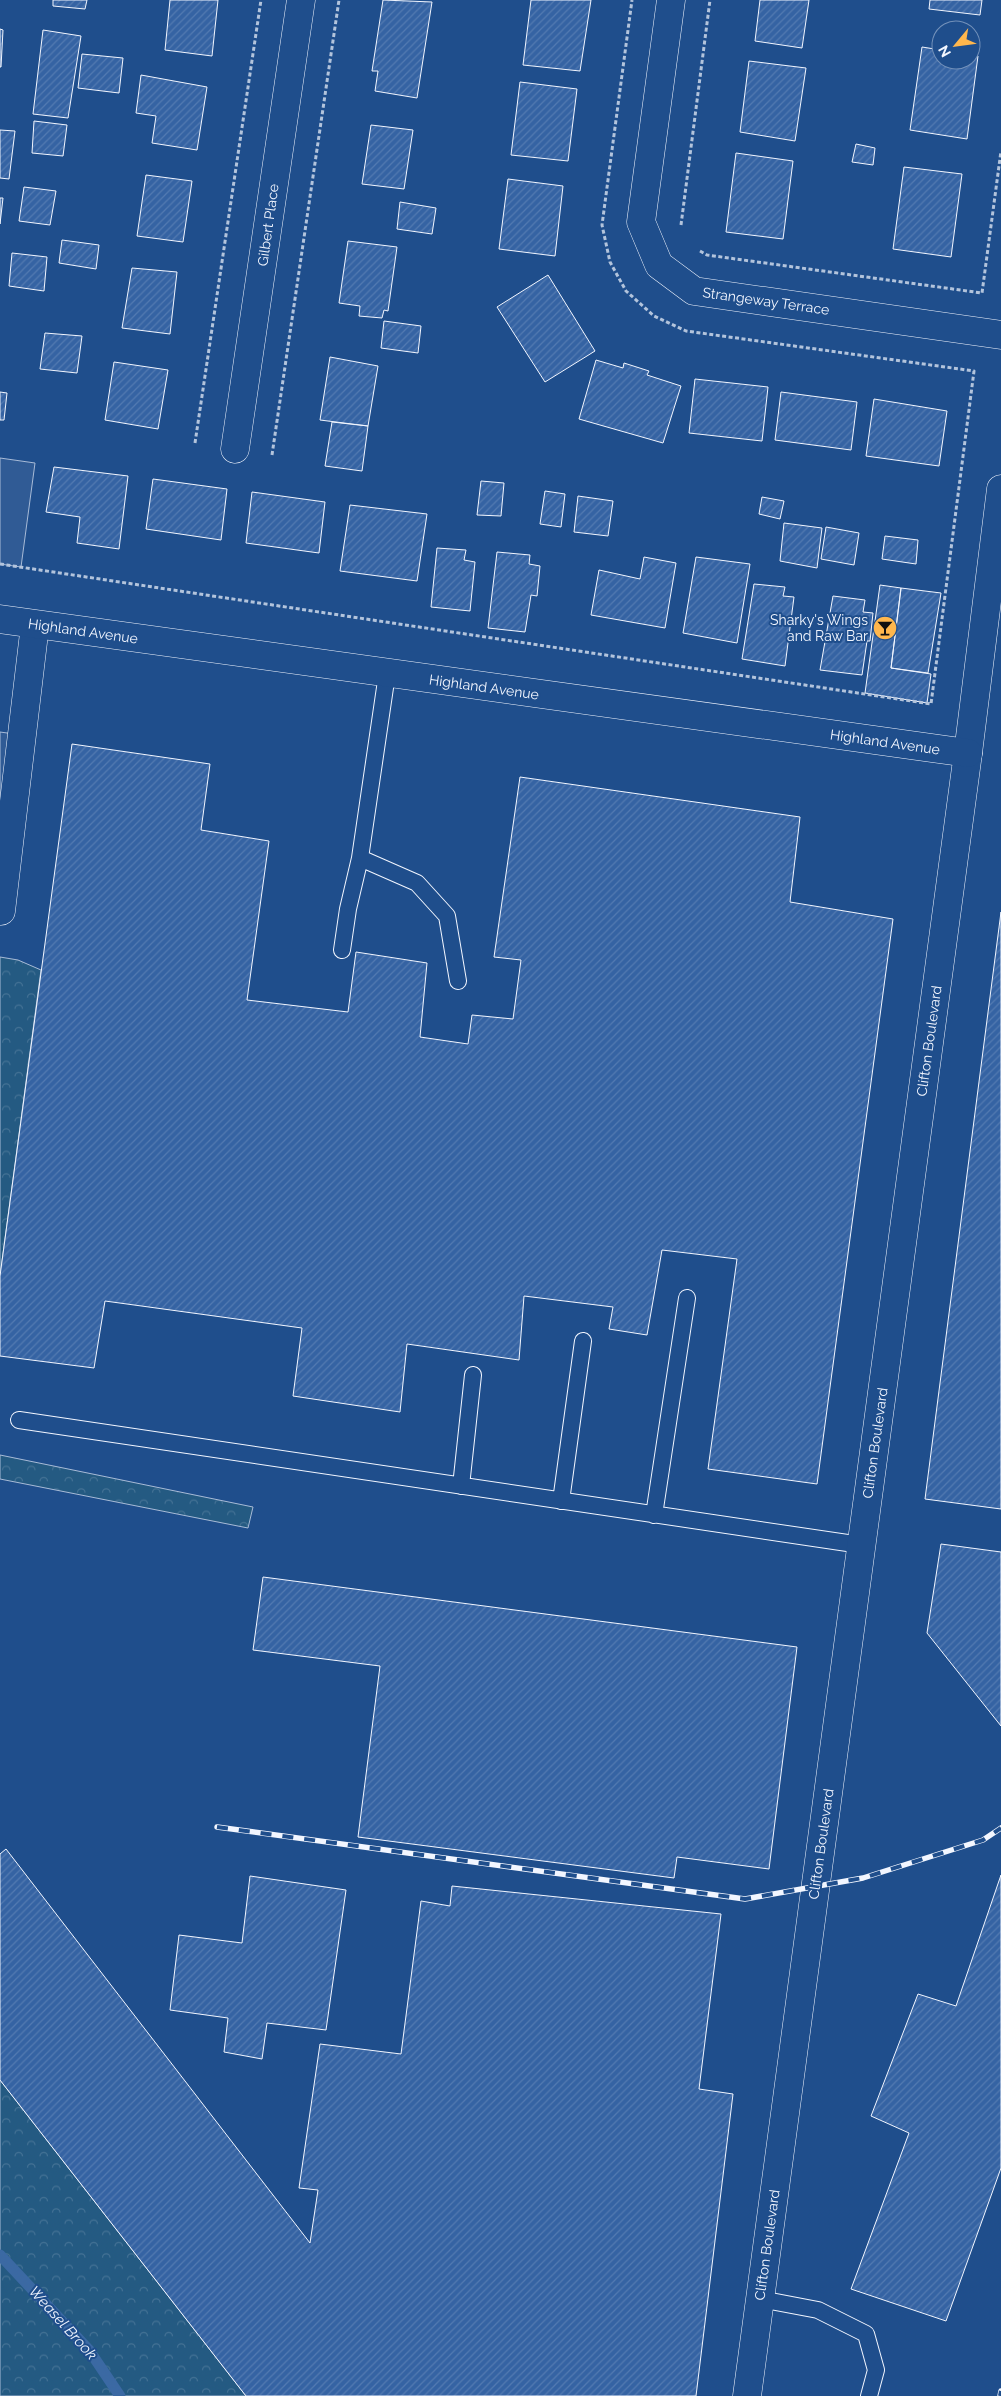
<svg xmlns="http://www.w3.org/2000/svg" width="1001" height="2396" font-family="Raleway,sans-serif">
<defs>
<pattern id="forest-crowns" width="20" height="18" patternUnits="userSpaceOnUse" patternTransform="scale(1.25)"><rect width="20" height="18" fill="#245a82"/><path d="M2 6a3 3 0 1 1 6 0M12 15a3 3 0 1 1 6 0" fill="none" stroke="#447295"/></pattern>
<pattern id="building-hatch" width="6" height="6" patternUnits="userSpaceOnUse" patternTransform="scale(1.25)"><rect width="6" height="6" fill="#3563a3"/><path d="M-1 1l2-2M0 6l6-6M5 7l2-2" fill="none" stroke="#537ab1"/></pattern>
</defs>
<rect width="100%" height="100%" fill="#1f4e8c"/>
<path fill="url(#forest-crowns)" stroke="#a8bbd7" d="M0,957L18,960L41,970L0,1276Z
M0,1455L253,1507L248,1528L0,1479Z
M0,2080L246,2396H0Z"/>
<path fill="#305b95" stroke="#a8bbd7" d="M0,458L35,463L21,567L0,564Z
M0,732L22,735L0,921Z"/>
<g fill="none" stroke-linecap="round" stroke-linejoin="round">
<path stroke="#3b69a3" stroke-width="11" d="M0,2255L89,2350L120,2396"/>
</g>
<path fill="url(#building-hatch)" stroke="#f2f6ff" d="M53,0H87L85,9L53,6Z
M170,0H218L212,56L165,50Z
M383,0L432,2L417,98L375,91L378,71H372Z
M531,0H591L580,71L523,65Z
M760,0H809L802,48L755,41Z
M930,0H982L980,15L929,9Z
M0,29L3,30L1,67H0Z
M43,30L81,36L68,118L33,114Z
M922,47L941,50V60H971V55L978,56L967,139L910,130Z
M82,54L123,58L119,93L78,88Z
M749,61L806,68L795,141L740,132Z
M141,75L207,87L197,150L152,143L156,116L136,113Z
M520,82L577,89L568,161L511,155Z
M34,121L67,125L63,156L32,153Z
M371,125L413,130L404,189L362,184Z
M0,130L15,131L9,179L0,178Z
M856,144L875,148L873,165L852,162Z
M736,153L793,161L783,239L726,232Z
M904,167L962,174L951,257L893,249Z
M146,175L192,181L183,242L137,236Z
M508,179L563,186L555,256L499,249Z
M24,187L56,191L50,225L19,221Z
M0,198H3L0,224Z
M400,202L436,208L432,234L397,229Z
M62,240L99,245L96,269L59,263Z
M348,241L397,247L388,311L384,310L382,318L359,316L360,306L339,303Z
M12,253L47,257L44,291L9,286Z
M132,268L177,272L170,334L122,328Z
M548,275L595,351L545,382L497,307Z
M384,321L421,326L418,353L381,348Z
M45,333L82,336L77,373L40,369Z
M330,357L378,366L368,426L320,420Z
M596,360L623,368L624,363L649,371L647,375L681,386L663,443L579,419Z
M114,362L168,370L158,429L105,420Z
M695,379L768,387L762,441L689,433Z
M0,392L7,393L4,420H0Z
M781,392L857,402L851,450L775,440Z
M874,399L947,411L939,466L866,456Z
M332,422L368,426L362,471L325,466Z
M54,467L128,476L119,549L77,543L80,517L46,512Z
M153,479L227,489L221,540L146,529Z
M481,481L504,483L501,516L477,515Z
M545,491L565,494L561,527L540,524Z
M252,492L325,502L319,553L246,543Z
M578,496L613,501L608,536L574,532Z
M762,497L784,501L780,519L759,514Z
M350,505L427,514L417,581L340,571Z
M784,523L822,528L817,568L780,561Z
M826,527L859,533L854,565L821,559Z
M885,536L918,540L916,564L882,559Z
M437,548L466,550L464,560L475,562L470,611L431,607Z
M497,552L530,555L529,564L540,566L537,596L531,595L525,632L488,628Z
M644,557L676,563L665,628L591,615L599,570L640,579Z
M696,557L750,564L737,643L683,633Z
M754,584L785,587L783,596L794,597L785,666L742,659Z
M880,585L901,588L891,668L931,674L927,703L865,693Z
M901,588L941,593L928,673L891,668Z
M833,596L865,600L863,612L873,613L870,641H867L862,675L820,670Z
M72,744L210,764L201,830L269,841L247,1000L348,1012L356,952L427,963L420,1037L468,1044L472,1015L513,1019L521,960L494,957L520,777L800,817L790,902L893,919L817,1484L708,1469L737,1259L662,1250L647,1335L609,1329L613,1307L524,1296L519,1360L407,1344L400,1412L293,1396L302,1328L105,1301L94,1368L0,1356V1276Z
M1001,912V1509L925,1499Z
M941,1544L1001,1552V1726L927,1633Z
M263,1577L797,1647L769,1869L677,1857L674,1878L358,1837L380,1666L253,1650Z
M6,1849L310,2243L318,2190L299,2188L320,2044L401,2054L421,1901L450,1906L452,1886L721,1914L699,2089L733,2094L696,2396H246L0,2080V1854Z
M1001,1875V2168L946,2321L851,2289L909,2133L871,2116L918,1994L956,2006Z
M250,1876L346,1890L326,2030L267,2023L262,2059L224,2052L228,2018L170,2010L179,1935L242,1943Z"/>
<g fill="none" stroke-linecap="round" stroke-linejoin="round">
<g stroke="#f2f6ff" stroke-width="18">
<path id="lane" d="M387,674L360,858L417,883L447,916L458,981
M342,950L348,909L360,858
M19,1420L861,1545
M461,1486L473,1375
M561,1501L583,1341
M654,1515L687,1298
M760,2299L818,2310L866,2334L876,2370L869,2396"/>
</g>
<g stroke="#f2f6ff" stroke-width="29">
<path id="street" d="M671,0L641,222L659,265L694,291L1001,335
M235,449L301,0
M1,911L35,625
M747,2396L968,753L1001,489"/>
</g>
<g stroke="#f2f6ff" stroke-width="29">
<path id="secondary" d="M0,619L968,753"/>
</g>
<path stroke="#b3c4dc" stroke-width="3" stroke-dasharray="4 2.5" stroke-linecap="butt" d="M681,225L710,0
M700,251L707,255L982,293L1001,151
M195,443L261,0
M272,455L339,0
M0,564L931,704L974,371L686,331L654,316L626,291L610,262L602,225L632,0"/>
<use href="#lane" stroke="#1f4e8c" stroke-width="16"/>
<use href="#street" stroke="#1f4e8c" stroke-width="28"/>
<use href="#secondary" stroke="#1f4e8c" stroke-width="28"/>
<g stroke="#f2f6ff" stroke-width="5.5">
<path id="rail" d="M217,1827L745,1899L863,1878L983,1840L1001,1828
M1000,2396L1001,2391"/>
</g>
<use href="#rail" stroke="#1f4e8c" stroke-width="4" stroke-dasharray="11" stroke-linecap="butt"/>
</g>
<defs>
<g id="bar-disc" transform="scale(1.25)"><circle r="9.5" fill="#ffb74d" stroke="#1f4e8c"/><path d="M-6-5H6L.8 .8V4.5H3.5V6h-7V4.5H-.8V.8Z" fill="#111"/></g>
</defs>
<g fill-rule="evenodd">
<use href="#bar-disc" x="885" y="628"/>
</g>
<g text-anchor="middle" stroke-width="4" stroke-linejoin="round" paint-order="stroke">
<g font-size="14" fill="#f2f6ff" stroke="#1f4e8c">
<text transform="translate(268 225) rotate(-82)" y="5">Gilbert Place</text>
<text transform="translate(766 301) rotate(8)" y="5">Strangeway Terrace</text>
<text transform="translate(83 631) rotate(8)" y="5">Highland Avenue</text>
<text transform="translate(484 687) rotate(8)" y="5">Highland Avenue</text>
<text transform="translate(885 742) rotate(8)" y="5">Highland Avenue</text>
<text transform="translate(929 1041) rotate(-82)" y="5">Clifton Boulevard</text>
<text transform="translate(875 1443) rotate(-82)" y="5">Clifton Boulevard</text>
<text transform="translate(821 1844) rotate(-82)" y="5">Clifton Boulevard</text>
<text transform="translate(767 2245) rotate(-82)" y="5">Clifton Boulevard</text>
</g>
<g font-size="14" fill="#f2f6ff" stroke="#1f4e8c" text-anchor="end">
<text x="868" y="625">Sharky's Wings<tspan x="868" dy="16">and Raw Bar</tspan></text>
</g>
<g font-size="15" font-style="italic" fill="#f2f6ff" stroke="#1f4e8c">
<text transform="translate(63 2323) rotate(48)" y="5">Weasel Brook</text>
</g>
</g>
<g transform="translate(956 45) rotate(241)"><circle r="24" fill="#1f4e8c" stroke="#7391ba"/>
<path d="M0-4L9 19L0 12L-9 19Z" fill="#ffb74d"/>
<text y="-8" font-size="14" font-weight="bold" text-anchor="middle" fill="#f2f6ff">N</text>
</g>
</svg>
